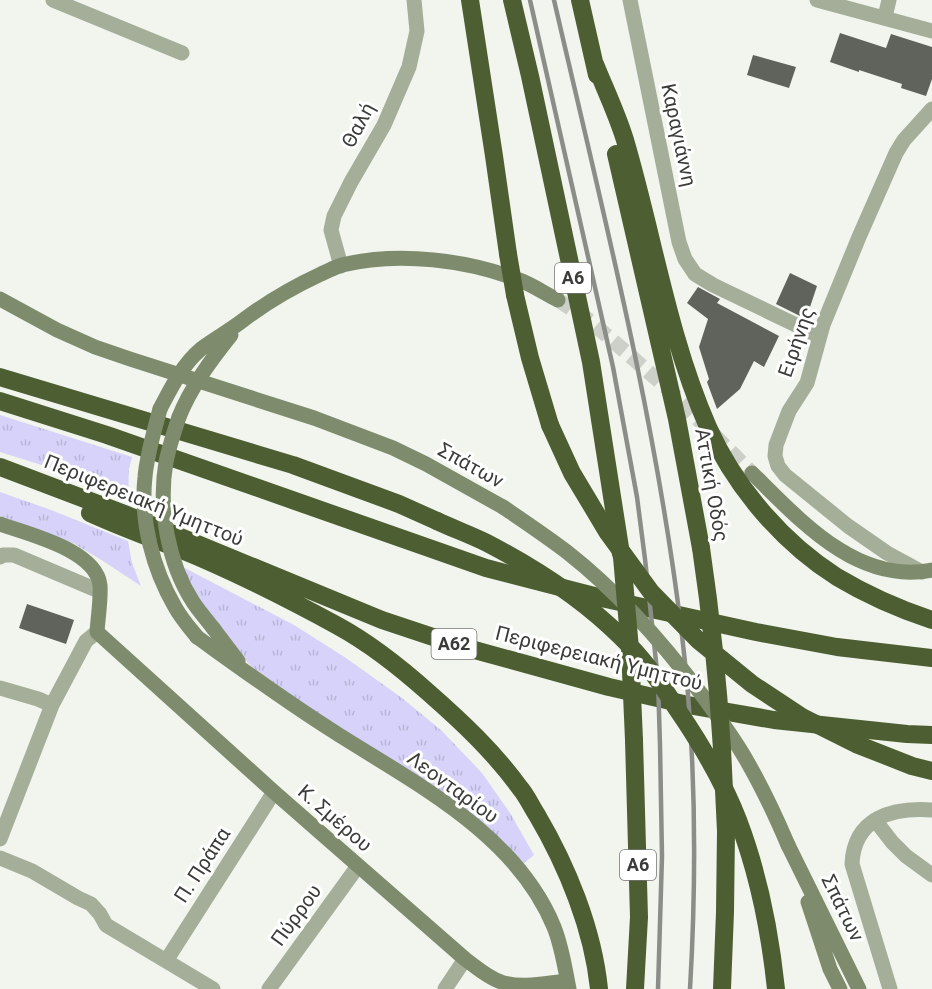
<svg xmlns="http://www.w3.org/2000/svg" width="932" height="989" font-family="Roboto,sans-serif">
<defs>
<pattern id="grass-tufts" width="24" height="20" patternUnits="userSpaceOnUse" patternTransform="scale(1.5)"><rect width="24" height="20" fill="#d6d2f9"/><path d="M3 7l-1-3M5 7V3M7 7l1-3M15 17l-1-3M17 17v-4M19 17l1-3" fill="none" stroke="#b9b5d6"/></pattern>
</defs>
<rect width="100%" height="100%" fill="#f1f5ed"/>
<path fill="url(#grass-tufts)" d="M0,415L132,457L129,469L128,499L48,467L0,452Z
M0,492L51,510L128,541L132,563L141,586L103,561L73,543L0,516Z
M181,566L294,625L346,658L402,698L442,731L482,773L510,813L534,855L519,867L493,838L259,674L232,647L210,618Z"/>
<path fill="#60635c" d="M840,33L886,48L891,34L932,47V79L926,96L901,88L902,84L859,70V72L830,62Z
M753,55L796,67L789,88L747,75Z
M790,273L817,286L806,319L776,304Z
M698,287L720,299L717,303L779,336L764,367L754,361L740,389L717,409L707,382L709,379L699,347L708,319L687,303Z
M27,604L74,620L66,644L19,628Z"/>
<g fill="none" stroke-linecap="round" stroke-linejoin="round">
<path stroke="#cdd0c9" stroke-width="15" stroke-dasharray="15 8" stroke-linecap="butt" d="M558,300L590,321L666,387L752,473"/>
<path stroke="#a4ae99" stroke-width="15" d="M53,0L182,53
M630,0L679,242L685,259L695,274L713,285L819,336
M817,0L932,31
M885,17L889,0
M341,266L331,230L334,216L351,182L384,125L409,67L417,31L414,0
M0,557L3,555H14L99,591
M922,572L887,553L848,526L785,475L778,466L775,456L776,445L789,411L807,383L823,325L859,237L896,153L904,140L932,109
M0,688L38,699L52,705
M875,820L892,842L906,856L932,875
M0,839L52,705L86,641L97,632
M0,858L32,871L78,898L91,904L100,914L106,925L111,928L213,989
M166,961L274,792
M269,989L358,866
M445,989L465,959
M890,989L852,864C854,818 892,807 932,810"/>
<path stroke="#7e8c6d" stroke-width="15" d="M0,299L57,330L95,347L130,359L314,418L393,448L426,464L503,507
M160,409C171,388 182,365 201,349C214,339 229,331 242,321C267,302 293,287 321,274C328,271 335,267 342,265C399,251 468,260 522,281C534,286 546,294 558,300
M179,417C191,387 211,360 231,335
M752,473C800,520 857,585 932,570
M0,524C28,534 96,550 100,585C101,600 98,617 97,632L274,792L465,959C476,967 488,978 501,982C522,989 546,983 567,981
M213,628L238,661
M197,637C243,670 288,703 336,733C416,784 516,834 554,927C562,947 565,968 569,989
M788,845L859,989
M808,902L830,969L840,989"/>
<path stroke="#4d5f32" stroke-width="18" d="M470,0L494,156L508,254
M512,0L530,76L591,362L621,554
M580,0L597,75
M595,64C605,89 617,114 625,140C653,235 668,336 708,427C735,487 782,542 837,577C867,595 899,609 932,620
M616,154L677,419L701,548
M515,295L530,358L550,425
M0,377L293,465L399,504L437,521
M0,401L107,435L486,568L606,599L756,632L837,647L932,658
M0,467L127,515L382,620L460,646L609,687L688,705L774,720L907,734L932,735
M90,513C127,530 166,543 203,559C249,579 294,602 338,626C371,644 401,668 429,693C462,722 494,752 520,788C527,796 531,806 537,815C567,866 593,929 599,989
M634,740L639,917L635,989
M722,989L725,912L726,831L722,749"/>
<path stroke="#8b8d88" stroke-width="4.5" d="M530,0L613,367L637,497L645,559L658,680L660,745L662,856L658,989
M554,0C602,208 655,415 681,627C696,747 697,869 690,989"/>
<path stroke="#7e8c6d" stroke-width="15" d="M160,409C154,432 147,454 145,477C140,521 153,569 175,607C181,618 189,627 197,637
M179,417C174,432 169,447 166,462C158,508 168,563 193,602C199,611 206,619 213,628
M503,507C525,522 546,536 567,552C618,592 663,643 702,695C718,717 735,739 748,763C763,789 776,817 788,845"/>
<path stroke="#4d5f32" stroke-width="18" d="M508,254L515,295
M550,425L572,473L608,533L651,592L698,640L752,684L802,717L856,744L912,766L932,771
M437,521C454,529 471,535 487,543C535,568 583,599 621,637C643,658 661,683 677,709C701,744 723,781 738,820C759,875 770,932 776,989
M701,548C711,615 718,682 722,749
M622,557L630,649L634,740"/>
</g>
<g text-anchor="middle" stroke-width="6" stroke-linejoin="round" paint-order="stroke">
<g fill="#fff" stroke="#767674" stroke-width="1.5">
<rect x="555" y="263" width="36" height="30" rx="4.5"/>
<rect x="431.5" y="629" width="45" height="30" rx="4.5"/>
<rect x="620" y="850" width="36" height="30" rx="4.5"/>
</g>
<g font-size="18" font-weight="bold" fill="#3b3c39">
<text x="573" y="284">Α6</text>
<text x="454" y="650">Α62</text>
<text x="638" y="871">Α6</text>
</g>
<g font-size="20" fill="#3b3c39" stroke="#fff">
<text transform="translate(358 125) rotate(-62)" y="7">Θαλή</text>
<text transform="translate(679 135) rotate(78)" y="7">Καραγιάννη</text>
<text transform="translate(796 342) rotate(-71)" y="7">Ειρήνης</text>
<text transform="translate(471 465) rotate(29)" y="7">Σπάτων</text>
<text transform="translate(712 485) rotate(80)" y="7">Αττική Οδός</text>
<text transform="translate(144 500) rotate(22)" y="7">Περιφερειακή Υμηττού</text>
<text transform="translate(599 658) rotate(14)" y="7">Περιφερειακή Υμηττού</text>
<text transform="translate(453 787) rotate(36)" y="7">Λεονταρίου</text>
<text transform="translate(335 818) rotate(41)" y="7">Κ. Σμέρου</text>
<text transform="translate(202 865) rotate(-57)" y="7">Π. Πράπα</text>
<text transform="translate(843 908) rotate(64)" y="7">Σπάτων</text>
<text transform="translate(296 915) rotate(-54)" y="7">Πύρρου</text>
</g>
</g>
</svg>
